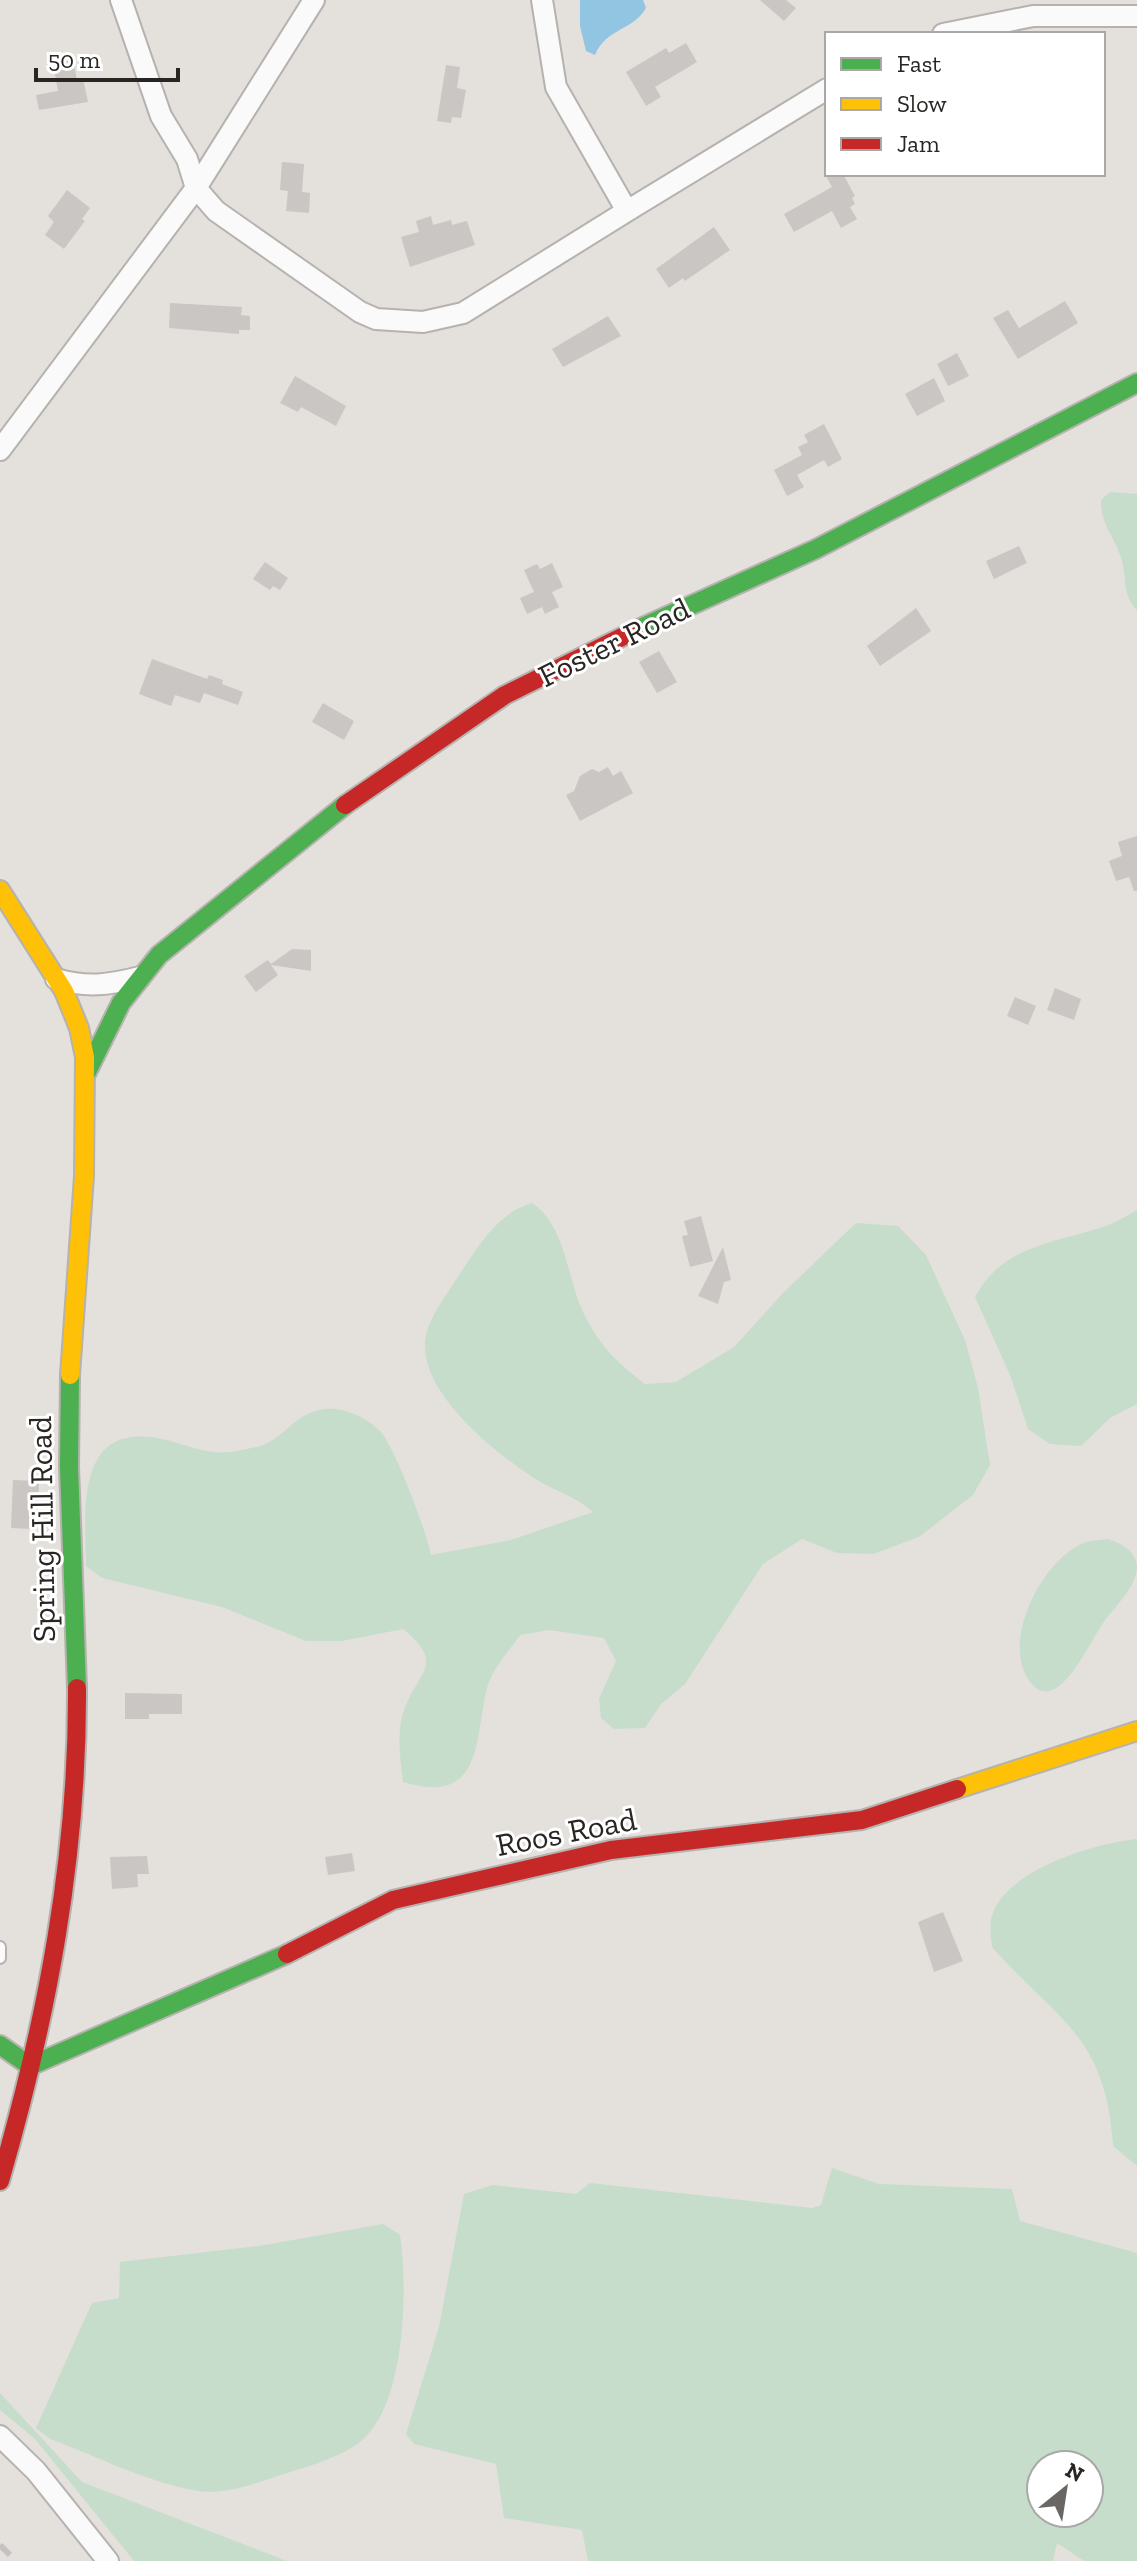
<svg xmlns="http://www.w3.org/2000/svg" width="1137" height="2561" font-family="'Zilla Slab',serif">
<rect width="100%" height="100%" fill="#e4e0dc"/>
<path fill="#c6ddcb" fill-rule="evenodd" d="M1110,492L1137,494V610C1122,595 1127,580 1122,561C1116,538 1100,525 1101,500Z
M532,1203C566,1225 567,1280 584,1314C600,1347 617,1362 645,1384L676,1382L734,1347L783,1293L856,1223L898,1226L926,1255L965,1340L978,1388L990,1465L973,1495L919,1537L873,1554L837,1553L802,1539L763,1564L685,1684L661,1704L645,1728L614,1729L601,1718L599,1699L616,1661L604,1638L549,1630L520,1635C509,1651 492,1669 487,1688C474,1740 484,1806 403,1782C400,1757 396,1731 405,1707C420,1670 445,1663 403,1629L342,1641H306L222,1607L102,1578L86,1566C85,1504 76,1418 167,1440C193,1447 210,1456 238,1451C247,1449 260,1447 268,1443C286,1433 297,1415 319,1410C340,1405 365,1416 380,1431C394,1445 427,1533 431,1555L511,1540L593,1512C576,1496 551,1490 531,1476C492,1450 422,1393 425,1343C426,1321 446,1296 457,1278C477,1249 496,1213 532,1203Z
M1137,1210V1404L1110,1418L1081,1446L1050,1444L1028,1429L1010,1375L975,1297C1002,1246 1053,1243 1103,1227C1115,1223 1126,1216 1137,1210Z
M1108,1539C1122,1544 1135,1550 1137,1566C1137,1587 1114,1607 1103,1623C1091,1639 1058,1717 1031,1683C999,1644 1042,1559 1084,1543C1091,1540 1100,1540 1108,1539Z
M1137,1839V2166L1113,2146C1106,2035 1058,2021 992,1947C991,1937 989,1925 992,1916C1005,1870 1095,1843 1137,1839Z
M832,2168L879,2184L1012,2189L1020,2221L1137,2253V2561H1084L1057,2543L1053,2561H588L582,2530L504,2518L496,2464L414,2444L406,2434L439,2327L464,2194L493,2185L576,2194L590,2183L812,2208L821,2205ZM1041,2465H1089V2513H1041Z
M383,2224L400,2235C408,2288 406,2406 360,2442C339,2458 306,2467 281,2475C256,2483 226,2495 199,2491C148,2483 97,2456 50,2439L36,2428L92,2303L119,2298L120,2262L259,2246Z
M0,2393L82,2482L287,2561H134L35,2439L0,2410Z"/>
<path fill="#92c5e1" d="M580,0H643L646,8C634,30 605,29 595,55L586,51L580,26Z"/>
<path fill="#c9c6c3" d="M760,0H786L796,8L784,21Z
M686,43L697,62L655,87L661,97L646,106L626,72L666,48L669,53Z
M73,60L77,80L83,79L88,102L39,110L36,95L58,91L53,64Z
M446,65L460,67L457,88L466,90L461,118L452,117L451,123L437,121Z
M282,162L304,164L302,192L310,193L309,213L286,211L288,191L280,190Z
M825,174H843L855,196L852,198L855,204L850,207L857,219L841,228L832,211L794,232L784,214L832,187Z
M67,190L90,208L82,219L85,221L64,249L45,235L54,222L48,216Z
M431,216L433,225L451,220L452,225L467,221L475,245L410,267L401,237L419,232L416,221Z
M714,227L730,250L685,281L683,278L669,288L656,269Z
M1065,301L1078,323L1018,359L993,318L1008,310L1019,328Z
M170,303L242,307L241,315L250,316V330H239V334L169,328Z
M608,316L621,336L563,367L552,349Z
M957,353L969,376L948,386L937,364Z
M295,376L346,406L336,426L301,407L298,412L280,403Z
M934,378L945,401L917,416L905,394Z
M824,424L842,459L828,467L824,460L797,475L804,487L787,496L774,470L802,455L798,447L808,442L804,435Z
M1019,546L1027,563L994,579L986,561Z
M265,562L288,578L280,590L273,586L270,590L253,579Z
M552,563L563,587L552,592L559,607L545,614L542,607L527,614L520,598L534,592L524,570L537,564L540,569Z
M916,608L931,631L880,666L867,646Z
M659,651L677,682L657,693L639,662Z
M152,659L207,679L209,675L223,680L222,684L243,692L238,705L204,693L200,703L175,695L171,706L139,694Z
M323,703L354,721L344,740L312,722Z
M608,767L613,776L621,771L633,793L580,821L566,795L574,791L580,776L592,769L599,772Z
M1137,836V891H1134L1129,877L1116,881L1109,861L1122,856L1118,842Z
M292,949L311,950V971L271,965L278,975L256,992L244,976L268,960L271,964Z
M1055,988L1081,999L1074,1020L1047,1010Z
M1015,997L1036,1006L1028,1025L1007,1016Z
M701,1216L713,1261L690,1267L682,1236L688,1235L684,1221Z
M723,1247L731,1280L724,1282L718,1304L698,1296Z
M13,1480L39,1481L38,1516H32L31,1529L11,1528Z
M125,1693L182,1694V1714H149V1719H125Z
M352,1853L355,1871L328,1875L325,1857Z
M147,1856L149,1874H137L138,1887L112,1889L110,1857Z
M943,1912L963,1961L934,1972L918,1922Z"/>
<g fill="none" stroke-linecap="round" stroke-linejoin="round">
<g stroke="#b5b2af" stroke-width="14">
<path id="lane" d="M0,1947V1958"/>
</g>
<g stroke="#b5b2af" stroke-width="24">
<path id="street" d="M121,0L161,116L187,159L196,188
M542,0L556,87L627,211L827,89
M943,34L1033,16H1137
M196,188L314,0
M0,450L196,188L216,211L360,312L376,319L423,322L463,313L627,211
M56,979C87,988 109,985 140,977
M0,2436L36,2471L108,2561"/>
</g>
<g stroke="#b5b2af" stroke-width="22">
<path id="fast" d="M634,631L816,549L1137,383
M87,1072L121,1003L159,955L345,805
M70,1375L69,1467L77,1688
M0,2045L30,2066L287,1954"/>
</g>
<g stroke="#b5b2af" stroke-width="22">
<path id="slow" d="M0,890L64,991L79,1028L85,1057L84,1176L70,1375
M957,1789L1137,1731"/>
</g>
<g stroke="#b5b2af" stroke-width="22">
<path id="jam" d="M345,805L505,695L634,631
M287,1954L393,1900L611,1850L862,1820L957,1789
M0,2181C47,2019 78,1857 77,1688"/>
</g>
<use href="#lane" stroke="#fbfafa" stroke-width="10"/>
<use href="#street" stroke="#fbfafa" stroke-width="20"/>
<use href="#fast" stroke="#4caf50" stroke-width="18"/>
<use href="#slow" stroke="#ffc107" stroke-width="18"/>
<use href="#jam" stroke="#c62828" stroke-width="18"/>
<path stroke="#c5c3c2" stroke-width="6" stroke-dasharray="14 14" stroke-linecap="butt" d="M0,2545L16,2561"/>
</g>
<g text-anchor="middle" stroke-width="6" stroke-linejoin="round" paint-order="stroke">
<g font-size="32" fill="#282523" stroke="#fff">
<text transform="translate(614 642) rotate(-26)" y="11">Foster Road</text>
<text transform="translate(42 1529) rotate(-91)" y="11">Spring Hill Road</text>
<text transform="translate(566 1832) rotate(-11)" y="11">Roos Road</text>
</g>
</g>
<rect x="825" y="32" width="280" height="144" fill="#ffffff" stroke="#a9a8a7" stroke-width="2"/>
<rect x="841" y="58" width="40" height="12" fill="#4caf50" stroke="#a9a8a7" stroke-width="2"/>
<text x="897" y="72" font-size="24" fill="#282523">Fast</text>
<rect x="841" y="98" width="40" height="12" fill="#ffc107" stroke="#a9a8a7" stroke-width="2"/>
<text x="897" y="112" font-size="24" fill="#282523">Slow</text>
<rect x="841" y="138" width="40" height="12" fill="#c62828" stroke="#a9a8a7" stroke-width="2"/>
<text x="897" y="152" font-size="24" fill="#282523">Jam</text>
<g transform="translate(1065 2489) rotate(30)"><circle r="38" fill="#ffffff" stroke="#a9a8a7" stroke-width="2"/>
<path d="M0-6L14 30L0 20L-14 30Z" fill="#6a6664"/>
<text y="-12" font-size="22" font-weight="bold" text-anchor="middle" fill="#282523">N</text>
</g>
<path d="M36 68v12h142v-12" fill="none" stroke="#282523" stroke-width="4"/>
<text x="48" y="68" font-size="24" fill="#282523" stroke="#ffffff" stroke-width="6" paint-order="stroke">50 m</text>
</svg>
